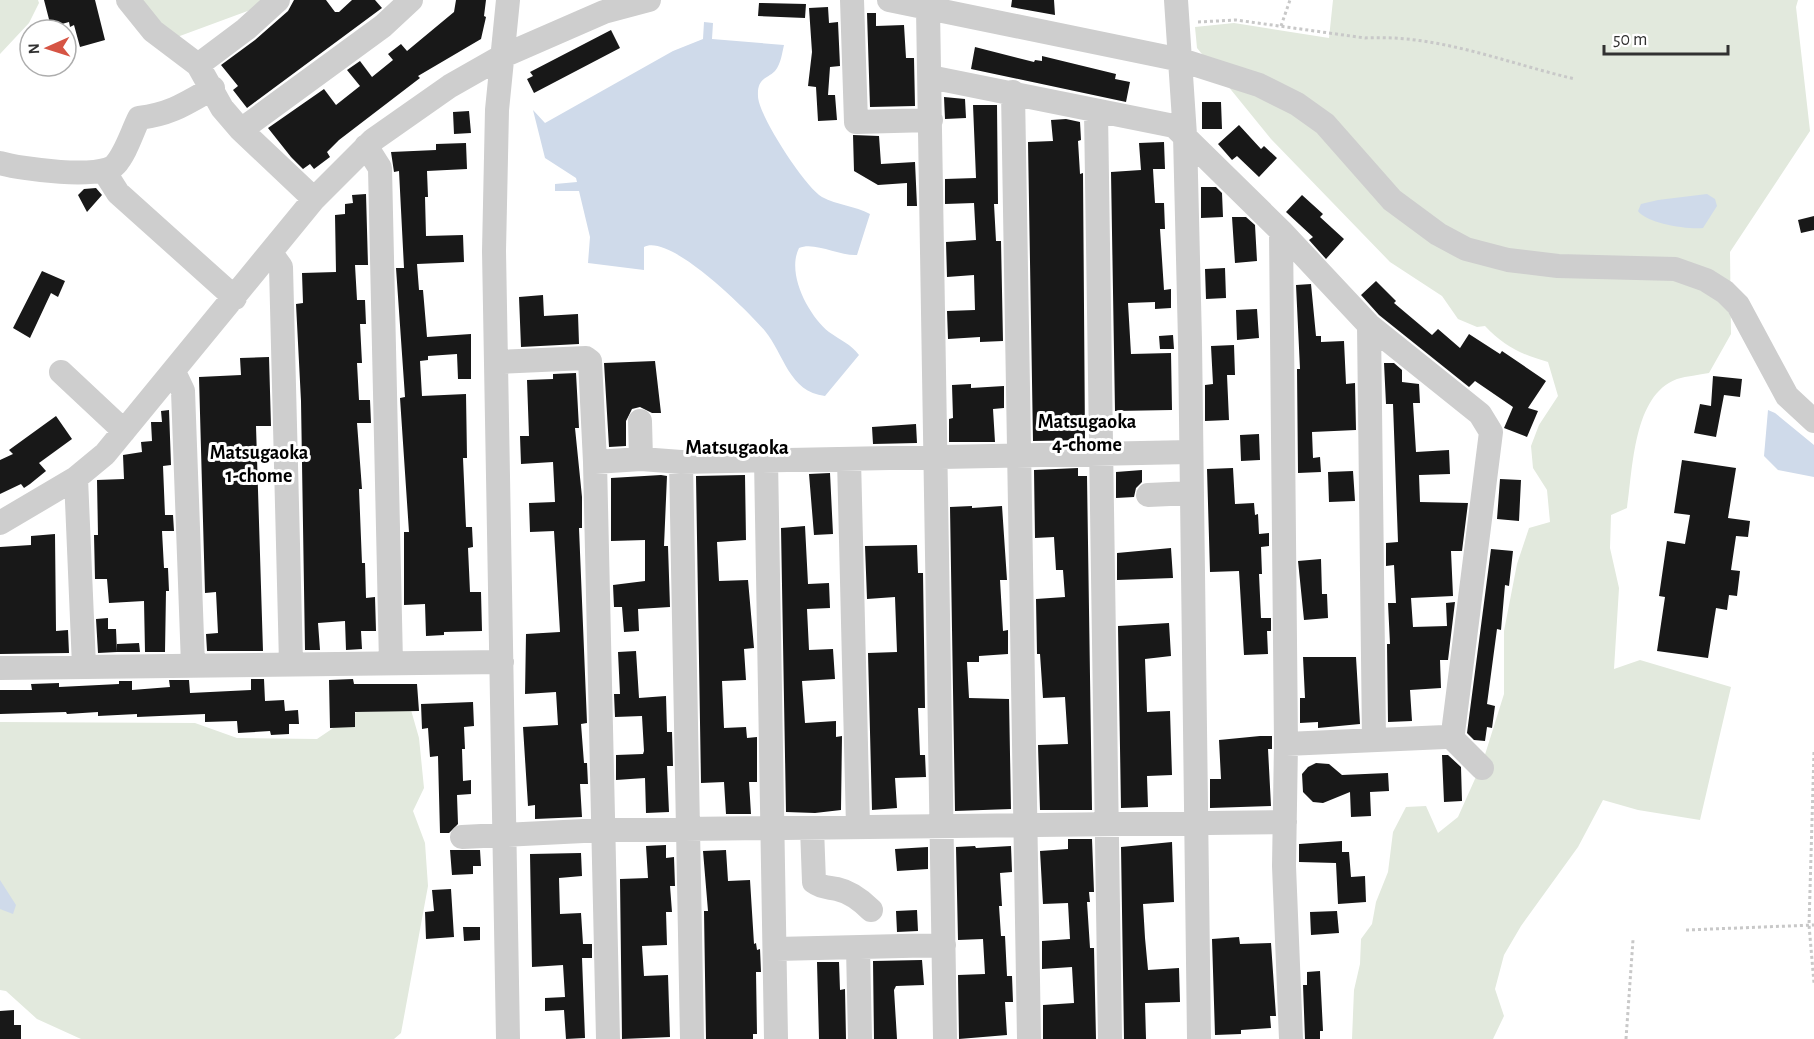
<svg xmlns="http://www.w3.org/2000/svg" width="1814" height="1039" font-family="'Alegreya Sans',sans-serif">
<rect width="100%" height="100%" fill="#fff"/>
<path fill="#e2e9dd" d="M0,0H38L39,3L29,23L0,54Z
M135,0H264L253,9L169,40Z
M1333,0H1798L1796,7L1810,131L1730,252L1731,334L1709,373C1699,375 1687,376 1677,379C1633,395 1633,469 1627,508L1611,515L1610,548L1619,588L1614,669L1640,660L1731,687L1700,820L1638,810L1603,800L1578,847L1521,926L1504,955L1495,989L1504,1016L1493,1039H1352L1354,990L1360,964L1361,939L1372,924L1376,902L1388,872L1393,832L1406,807L1426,806L1438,833L1458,817L1483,761L1504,694V631L1517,564L1529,528L1550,522L1547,490L1533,468L1531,446L1539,425L1558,396L1548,362C1522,355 1504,346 1485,326L1477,327L1458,319L1442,296L1390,262L1271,139L1197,48L1195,27L1234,23L1329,38Z
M411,710L419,738L424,788L413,811L425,843L428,886L401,1033L394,1039H81L37,1019L6,991L0,990V722L195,723L237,738L317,739L357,712Z"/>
<path fill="#cfdaea" d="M704,22L713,23L712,39L784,45C782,53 781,64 775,71C767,79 757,78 758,96C758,115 805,187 822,197C837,205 855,206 870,214L857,255C839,256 814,241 799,248C786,274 809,316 829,332C840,340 851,344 859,355L825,396C789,392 784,354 765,331C747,310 670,233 644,247V270L588,263L590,237L579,191H555V184L577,182L576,178L545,158L533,110L545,123L673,51L703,39Z
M1707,194L1715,199L1717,206L1703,228C1688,230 1646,223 1638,211L1641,204L1658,200Z
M1768,410L1775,413L1814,445V477L1778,470L1764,456Z
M0,880L16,905L13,914L0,909Z"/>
<path fill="#181818" d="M44,0H95L105,40L80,47L74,25L70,27L69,22L51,27Z
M294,0H326L335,12H339L352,0H375L382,8L247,108L233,90L238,86L221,65L255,40L288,11Z
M456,0H486L484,16L486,17L481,39L418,76L420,78L339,140L327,152L330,157L314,169L310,164L303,169L291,157L268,128L324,89L336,105L360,86L347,70L360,61L372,77L393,60L388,54L401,44L407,51L454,12Z
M1012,0H1054L1055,15L1011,7Z
M759,3L806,4L805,18L758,16Z
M828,7L829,23L838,22L840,66L830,67L828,95H835L837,120L818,121L816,87L808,86L812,52L809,8Z
M867,13H876V26L904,25L906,58H914L915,106L870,107Z
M611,30L620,48L534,93L527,79L533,76L530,72Z
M975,47L1034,62L1035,60L1042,61V56L1116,74L1115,79L1130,82L1126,102L971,69Z
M944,97L965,99L966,118L945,119Z
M1202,102H1221L1222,129H1202Z
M973,105H997L998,204H994L996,241H1001L1003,341L980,342V337L948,339L947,311L975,310L974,275L947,277L946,242L976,240L974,203L945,204V179L976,178Z
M469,111L471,133L454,134L453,112Z
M1066,119L1080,122L1081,140L1078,141L1080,174L1083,173L1085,440L1033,441L1028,142L1053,141L1051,120Z
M1239,125L1261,149L1264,146L1277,158L1259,177L1237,156L1232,160L1218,144Z
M853,135L879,136L881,164L915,162L917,206H907V183L878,185L854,171Z
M1164,142L1165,169H1153L1155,203H1164L1165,229H1160L1164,290L1171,289V308L1155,309V302L1128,303L1131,354L1171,353L1172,410L1115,411L1111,172L1141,170L1139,143Z
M466,143L467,169L427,171L428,197H425L426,236L463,235L464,262L417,264L419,290H423L427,337L471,334V379H458L457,354L428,356V360L420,361L422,396L466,394L467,458H463L466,527H472L473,547L468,548L470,592H481L482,631L444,632V635L426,636L425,604L404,605V532H409L400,398L405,397L396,268H404L399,171L394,172L391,152L436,150V144Z
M1201,187H1216L1222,193L1223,217L1201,218Z
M96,188L102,195L87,212L78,195L84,189Z
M366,194L368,265H355L357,300H365L366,324H360L362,363H357L359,400H370L371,423H357L362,489H359L362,563H365L366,598L375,597L376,631H361L362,649L346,650L345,621L318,623L320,650H305L301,401L296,304L303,303L302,273L336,272L335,215L345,214V204L353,203L352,195Z
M1302,195L1323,214L1320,217L1344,239L1326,259L1309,240L1313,237L1286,212Z
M1814,216V230L1801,233L1798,220Z
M1232,217H1246L1255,225L1257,261L1235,263Z
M1225,268L1226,298L1206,299L1205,269Z
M42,271L65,281L58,297L51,293L30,338L13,328Z
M1376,281L1396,301L1394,303L1432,335L1438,329L1460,348L1469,334L1500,354L1502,351L1546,381L1528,408L1538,411L1527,437L1504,428L1513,407L1475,381L1469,387L1379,315L1361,295Z
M1311,284L1316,336H1321V342L1344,341L1346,384L1355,383L1356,430L1312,432L1313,458L1320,457L1321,472L1298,473L1297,369H1300L1296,285Z
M543,295L544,316L578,314L579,344L521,347L519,297Z
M1257,309L1259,338L1237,340L1236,310Z
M1173,335L1174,349H1160L1159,336Z
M1234,345L1235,375H1227L1229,420L1205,421V385L1213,384L1211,346Z
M269,357L271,426H256L263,651H207L206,634L218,633L216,592L205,593L199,377L241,375L240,358Z
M655,361L661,413H652L640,407L632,409L626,421V446L609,447L604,363Z
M1384,363H1394L1402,370V382L1419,384L1420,403H1413L1416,452L1449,450L1450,474L1419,475L1420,502L1468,503L1462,551H1451L1453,596L1411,598L1413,627L1447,626L1446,603L1455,602L1448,660H1440L1441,688L1410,690L1412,721L1388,722L1387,644H1390L1388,603H1396L1394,565L1386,566V543L1398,542L1393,404H1386Z
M576,373L579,428H575L582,497V528H579L587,723L581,724L584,763H587L588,784H580L582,817L535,819V805L528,806L523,727L558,725L556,692L525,694L526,634L560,632L554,531L530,532L529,503L555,502L553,462L521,464L520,436H529L527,380L553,379V374Z
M1713,376L1742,379L1740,397L1724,395L1716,437L1694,433L1700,404L1711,406Z
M971,384V388L1004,386V408L993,409L995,442H949V419L953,418L952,385Z
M169,410L171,465L163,466L165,515H173L174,531H162L164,568H168L169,591H166L165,652H145L144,601L109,603L107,579H95L94,535H98L97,480L124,479L123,455L142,452L141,442L152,441L151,422H162L161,411Z
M56,416L72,439L39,463L46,471L30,484L24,488L21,484L0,494V460L13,454L9,450Z
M916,424L917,443L873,444L872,427Z
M1259,434L1260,460L1241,461L1240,435Z
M1682,460L1736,468L1728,518L1750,521L1748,537L1736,536L1731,570L1740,571L1737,596L1729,595L1727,610L1716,608L1708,658L1657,651L1665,597L1659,596L1667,541L1685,544L1690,515L1674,513Z
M1078,468V476H1087L1092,810H1040L1038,745L1068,744L1065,697L1043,698L1040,654H1037L1036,599L1065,597L1063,570H1056L1054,537L1035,538L1034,470Z
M1233,468L1235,504L1254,503L1255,515L1258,514L1259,534L1269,533V546L1261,547L1262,574H1259L1261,618H1271V631H1267L1268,654L1244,655L1239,571L1210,572L1207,469Z
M1142,470V482L1136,488L1134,497L1116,498V472Z
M1353,471L1355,501L1329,502L1328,472Z
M830,473L833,534L814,535L809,474Z
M661,475L667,476L664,546H668L670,607L638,609L639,631L624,632L622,607H614L613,585L645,581V540L611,541V478Z
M745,475L746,540L717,542L719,581L748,580L754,648L744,649L746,680L722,681L724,728L746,727L747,738L757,737V782H749L751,814H726L724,782L701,783L696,476Z
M1500,479L1521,480L1519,521L1497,519Z
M972,506V508L1002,506L1007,580H1000L1003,631L1008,630V654L979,656V662H967L969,698L1009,699L1011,809L955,811L950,507Z
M805,526L808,584L829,583L830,608L807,609L809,650L833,649L835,679L802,681L805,723L836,721V737L842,736L841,810L815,813L786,812L781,528Z
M55,534L56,631L68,630L69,653L0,654V547L31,545V536Z
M917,545L918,573H923L925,708H918L920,755H925L926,777L895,778L897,808L872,810L868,653L897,652L895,597L867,599L865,546Z
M1171,548L1173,578L1117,580V553Z
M1491,549L1513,551L1509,586L1505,585L1501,630L1497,629L1487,704L1495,706L1492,728L1487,727L1485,741L1474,740L1467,733Z
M1321,559L1322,594H1327L1328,618L1304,620L1298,561Z
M108,618V629H116L117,652L98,653L96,619Z
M1169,623L1171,656L1145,659L1147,712L1170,711L1172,775L1147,776L1148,807L1121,808L1118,626Z
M139,643L140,652H117V644Z
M636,651L639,698L666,696L667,732H672L673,766H667L669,812L646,813L645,778L616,780V755L643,754L644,751L642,716L615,717L614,694H620L618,652Z
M1303,657H1356L1360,724L1318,728V722L1300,723V698H1305Z
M251,679H264L265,701L284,700L285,711L298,710L299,724H289V734L271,735L270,731L238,733L237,721L205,722V714L137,717V714L98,716V712L67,714L66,712L0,714V690H32L31,684L59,683V687L119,684V681H132V690L170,687L169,680H189L190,693L251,690Z
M353,679L354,684H417L419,711L355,712V727L330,728L329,680Z
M473,702L474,726L464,727L465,749H462L463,781L471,780V794L457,795L458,824L449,833H440L438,756L430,757L428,728L422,729L421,704Z
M1260,736H1272V749H1268L1271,806L1210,808V779H1221L1219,740Z
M1442,755H1448L1461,767L1462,801L1444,802Z
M1316,763L1329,764L1342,775L1388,773L1389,791L1370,792L1371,816L1351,817L1350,792L1323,803L1313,802L1303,792L1302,774L1308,767Z
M1068,839H1092L1094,892H1089L1090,902H1087L1090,948H1094L1096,1039H1043V1005L1074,1003L1072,967L1042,969V941L1070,939L1068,903L1043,904L1040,851L1068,849Z
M1342,841V852H1349L1351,877L1365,876L1366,902L1338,904L1336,863L1299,862V844Z
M1172,842L1174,902L1143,904L1145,938L1148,970L1179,968L1180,1002L1145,1003L1146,1039H1124L1121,847Z
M666,845V858L674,857L675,886H670L672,912H666L667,945L642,946L644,976L668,975L670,1037L622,1039L620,879L648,878L646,846Z
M975,846L976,848L1011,846L1012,872L1000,873L1002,906H999L1001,936H1005L1007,976H1012L1013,1002H1005L1007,1035L959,1039L958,975L985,974L983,939L958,940L956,847Z
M928,847V869L897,871L895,849Z
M450,850H480L481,866H473V874L452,875Z
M726,850L728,881L750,880L754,944L756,943L757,950L760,949L761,972H756L757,1034H753V1039H706L704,911H708L703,851Z
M581,853L582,876L559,878L560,914L581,913L583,944H592V958H582L585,1038L566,1039L564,1010L545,1011V998L565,997L563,965L532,967L530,854Z
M451,889L454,937L426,939L425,912L434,911L432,890Z
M917,910L918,931L897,932L896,911Z
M1337,911L1339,933L1311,935L1310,912Z
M463,927H480V940L464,941Z
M1239,937L1240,944L1271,943L1276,1016H1270L1271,1028L1241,1030V1034L1215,1035L1212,939Z
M922,960L924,985L896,986L894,990L897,1039H874L873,961Z
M817,962H839L840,990L845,989L846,1039H819Z
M1320,971L1323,1031H1320V1039H1305L1303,985H1307V972Z
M14,1010V1025H21V1039H0V1011Z"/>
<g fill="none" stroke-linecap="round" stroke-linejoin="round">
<path stroke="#c8c8c8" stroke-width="3" stroke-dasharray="3 3" stroke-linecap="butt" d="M1198,22L1236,20L1365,38C1438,34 1506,63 1575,79
M1281,26L1290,0
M1814,752L1809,925L1814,983
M1686,930L1814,925
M1626,1039L1633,940"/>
<path stroke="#cecece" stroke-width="24" d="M128,0L153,31L198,65L222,108L240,129L314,199
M852,0L856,122L931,120
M889,0L1181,60L1259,85L1297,104L1325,124L1392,200L1438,234L1466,249L1508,260L1558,266L1675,269L1706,280L1725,292L1738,305L1787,396L1814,421
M1176,0L1185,135L1190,341L1199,1039
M928,9L945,1039
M198,65L246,29L278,0
M930,77L1174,126L1281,231L1369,325L1480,414L1491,432L1453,733L1451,737H1445L1286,744
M1013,92L1029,1039
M1096,112L1110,1039
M241,130L383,26L411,0
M366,146L380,168L391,663
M0,163C20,169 102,180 115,165C126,153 132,132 139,118C171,114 185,104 213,88
M104,171L118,193L235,298
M1281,231L1286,744L1284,866L1291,1039
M271,253L281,267L291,663
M1369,325L1374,739
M497,362L586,358L590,361L595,462L608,1039
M61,372L124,431
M174,372L183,391L193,665
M640,421L641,459
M766,459L776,1039
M849,459L858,826
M595,462L641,459L681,462L1191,452
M681,462L692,1039
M76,478L84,666
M1148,495L1192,493
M0,523L76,478L105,454L314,199L373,140L450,86L501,57L604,12L649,0
M0,668L502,662
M1451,737L1482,768
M812,828L814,882C822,888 828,887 837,889C851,892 861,900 871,910
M462,837L604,830L1285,822
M858,948L860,1039
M776,949L944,945
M508,1039L494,251L497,110L508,0"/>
</g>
<g text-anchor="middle" stroke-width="6" stroke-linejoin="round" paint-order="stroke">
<g font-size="20" font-weight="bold" fill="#000" stroke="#fff">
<text x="1087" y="428">Matsugaoka<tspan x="1087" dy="23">4-chome</tspan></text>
<text x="259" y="459">Matsugaoka<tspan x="259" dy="23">1-chome</tspan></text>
</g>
<g font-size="21" font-weight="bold" fill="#000" stroke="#fff">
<text x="737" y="454">Matsugaoka</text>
</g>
</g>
<g transform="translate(48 48) rotate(267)"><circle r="28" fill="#ffffff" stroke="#adadad" stroke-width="1.5"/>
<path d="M0-4.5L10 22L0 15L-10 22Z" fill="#d65444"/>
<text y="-9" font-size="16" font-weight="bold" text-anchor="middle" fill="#313131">N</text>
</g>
<path d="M1604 45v9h124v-9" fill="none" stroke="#313131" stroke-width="3"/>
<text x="1613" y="45" font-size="18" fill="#313131" stroke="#ffffff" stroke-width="4.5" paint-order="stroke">50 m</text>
</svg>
